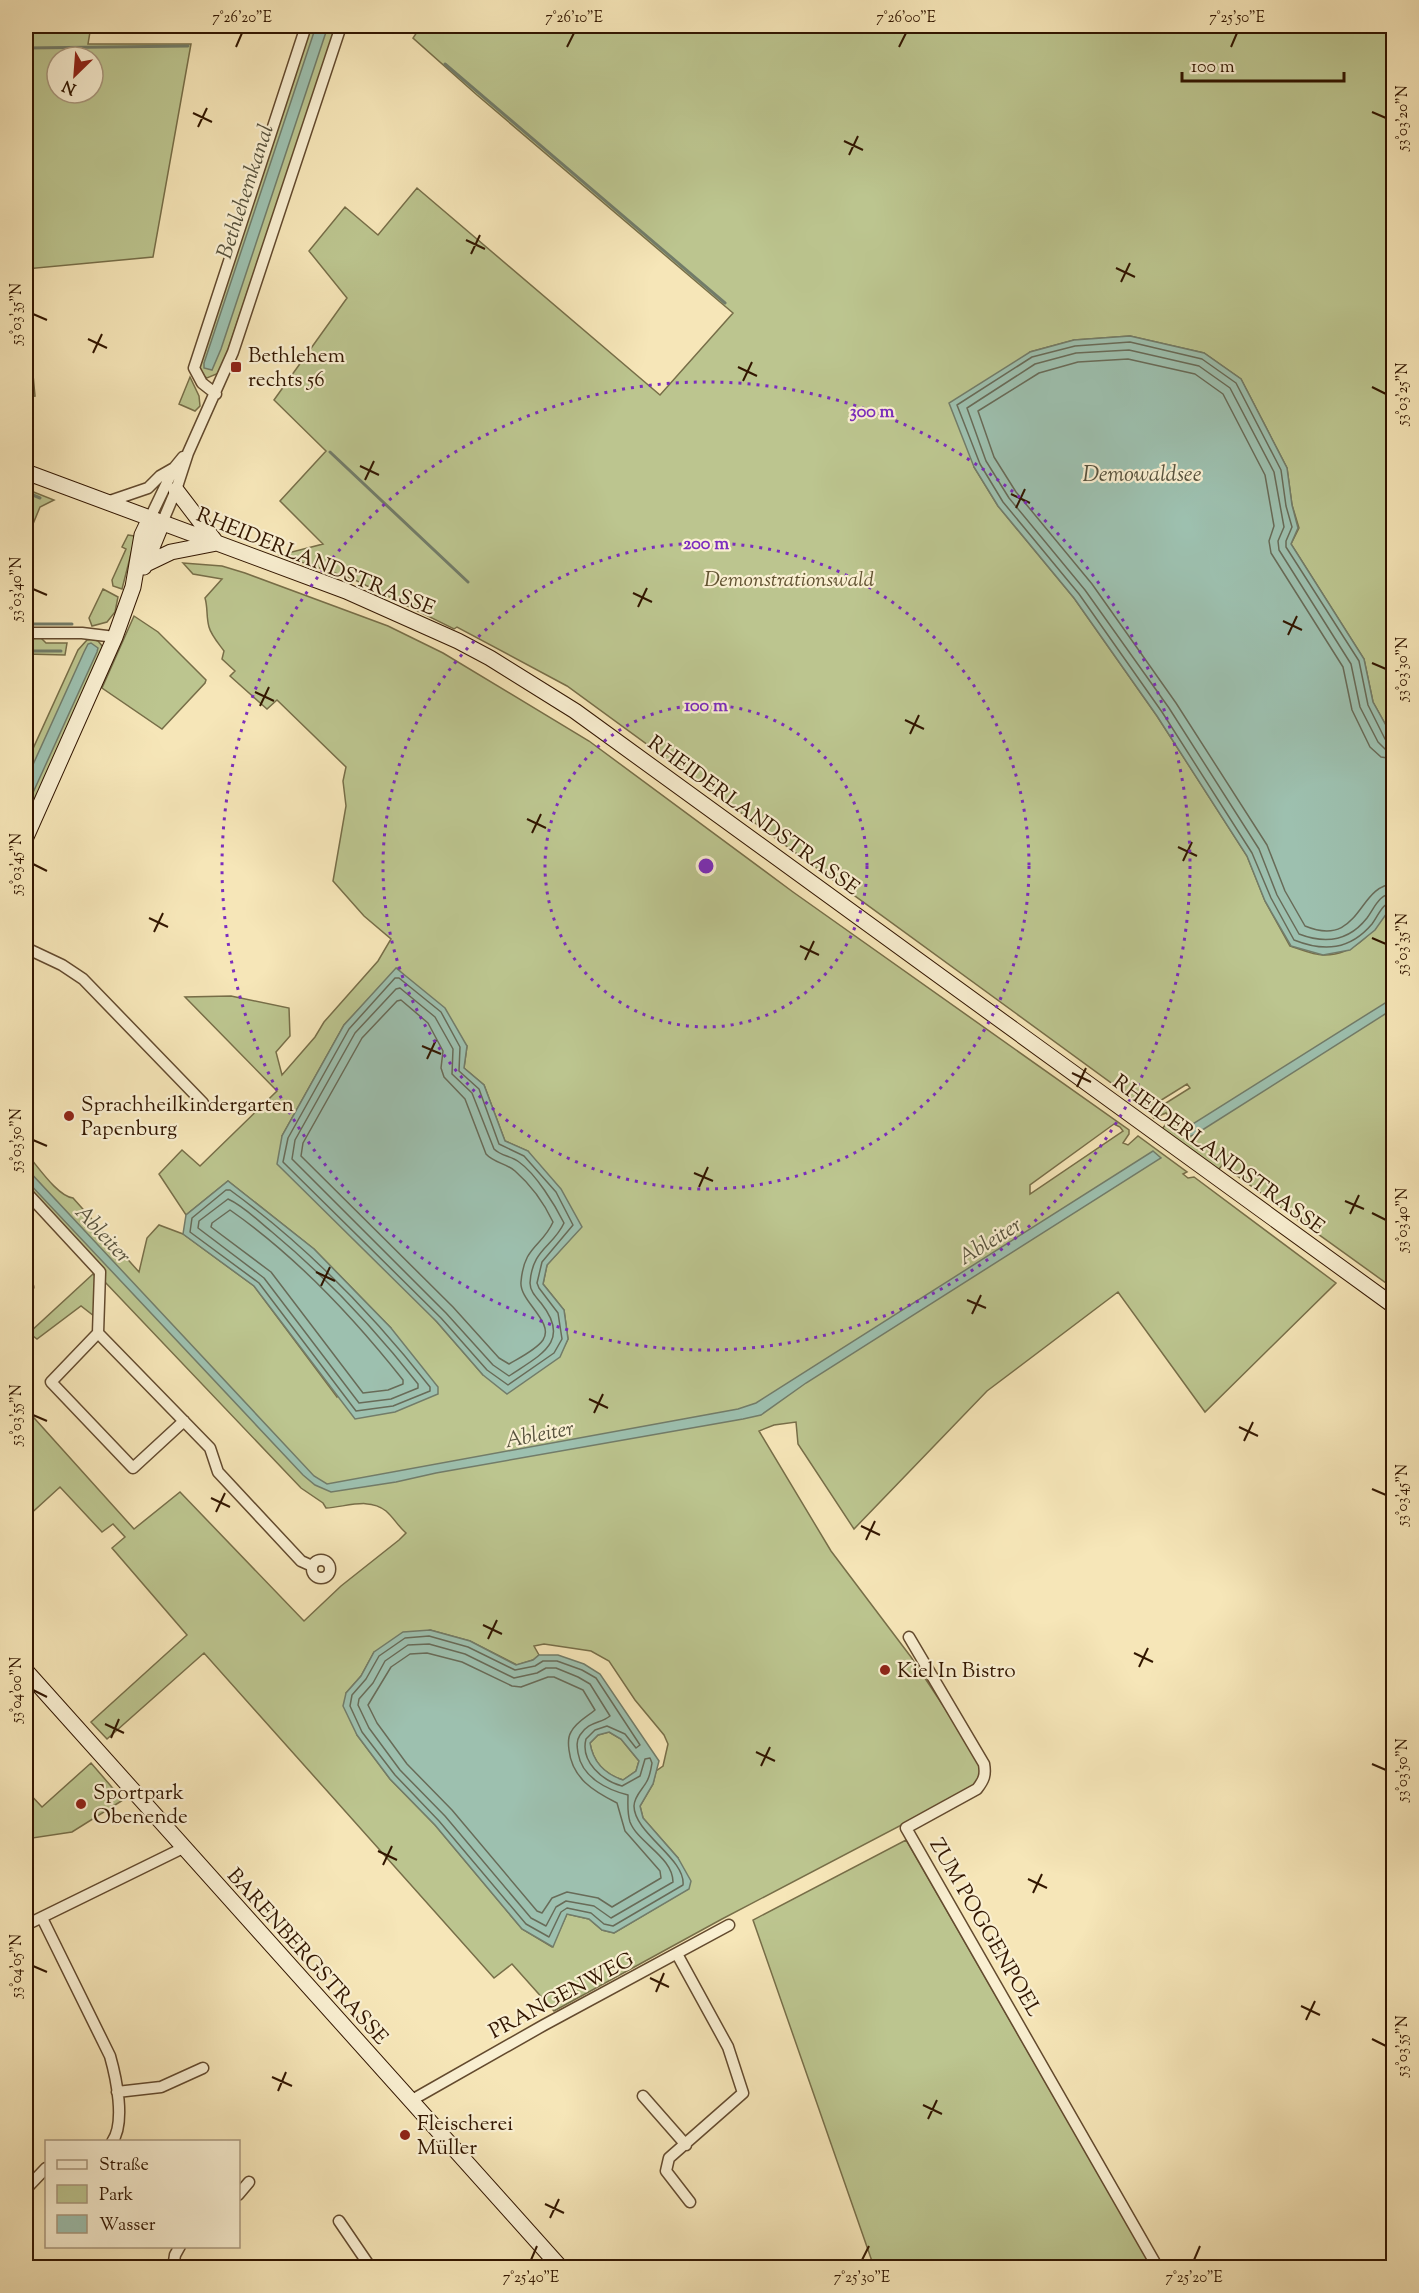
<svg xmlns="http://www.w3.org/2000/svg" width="1419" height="2293" font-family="'Sorts Mill Goudy',serif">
<rect width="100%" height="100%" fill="#f6e6b8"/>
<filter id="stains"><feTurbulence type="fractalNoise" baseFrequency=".00333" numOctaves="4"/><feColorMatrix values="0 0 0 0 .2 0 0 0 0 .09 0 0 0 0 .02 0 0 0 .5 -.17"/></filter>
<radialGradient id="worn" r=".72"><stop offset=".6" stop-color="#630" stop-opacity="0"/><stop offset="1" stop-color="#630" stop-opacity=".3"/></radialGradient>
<path fill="#bcc58f" stroke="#776e48" stroke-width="1.5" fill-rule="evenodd" d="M26,26H91L88,44H191L153,257L26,269ZM57,57H93V93H57Z
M309,26H336L226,356L219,373L207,378L200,373L198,366Z
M421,26H1393V738L1373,702L1364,659L1291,544L1299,528L1292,505L1287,468L1241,379L1204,353L1130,336L1074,340L1030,352L974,467L998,506L1074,598L1157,716L1247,856L1265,901L1290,946C1300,949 1313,955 1323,955C1356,956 1377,927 1393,903V1288L1222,1165L1217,1172L1162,1129L1171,1118L1166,1113L1154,1118L1150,1113L1190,1088L1187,1084L1147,1109L567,686L457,627L454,629L353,579L280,555L323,544L280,501L326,451L274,400L347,298L309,251L345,207L378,235L417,188L660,395L733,313L477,95L413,38Z
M26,299L35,396L26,397Z
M190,377L199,396L200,406L195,411L179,404Z
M26,489L54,500L40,507L26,541Z
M128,535L134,536V542L122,589L113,586L112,580L126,549L122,547Z
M183,563L222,566L245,573L388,626L443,653L589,741L793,892L1129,1130V1134L1123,1143L1128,1145L1138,1136L1187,1172L1183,1174L1188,1178L1194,1177L1336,1283L1205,1412L1118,1292L987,1391L854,1529L798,1444L796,1422L774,1425L759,1431L831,1551L911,1657L983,1766L974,1787L722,1919L554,2011L512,1964L494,1978L204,1653L107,1739L91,1722L187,1635L112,1548L125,1537L113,1524L102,1532L60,1487L26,1518V1409L134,1529L180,1492L304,1621L341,1586L399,1540L406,1533C397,1525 394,1518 386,1511C369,1497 346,1507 326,1508L323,1503L301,1488L104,1281L26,1189V1153C37,1165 57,1196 73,1198L139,1272L147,1238L159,1225L183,1234L254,1286L337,1397L391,1328L314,1249L228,1181L186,1215L159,1174L182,1150L200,1166L277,1091L185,997L231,996L289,1008L290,1036L276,1052L282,1075L315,1037L324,1022L378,961L391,939L364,916L333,881L346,806L343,781L346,767L277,700L267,709L230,676L235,671L222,659L224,651C219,644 211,635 209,627C206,616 208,608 205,598L222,579L193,574ZM397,968L467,1046L464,1068L484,1085L505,1141L528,1151L581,1227L547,1265L543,1284L564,1310L568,1339L559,1357L483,1375L437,1322L282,1136L344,1025ZM1114,1124L1120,1127L1123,1131L1030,1194V1185ZM430,1630L470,1641L517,1665L533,1660L539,1655L534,1646L544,1644L591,1651L609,1661L635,1700L664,1735L668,1744L663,1766L656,1771L653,1784L640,1806L643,1818L678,1858L688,1889L614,1933L602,1930L589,1919L567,1914L552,1947L522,1929L435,1825L390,1779L357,1735L346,1693L361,1676L374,1652Z
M103,589L118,597L115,612L107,622L92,626L89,618Z
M134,616L158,632L206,680L205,683L162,729L102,688Z
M26,638H41L46,643H67L65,655L26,654Z
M92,639L98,641L103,647L26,827V764L78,650L87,640Z
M93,1274L95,1276L94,1316L81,1306L37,1339L29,1333Z
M609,1732L621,1739L639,1761L636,1771L623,1780C605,1774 593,1762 590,1743L598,1735Z
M91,1763L123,1800L72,1832L26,1839V1790L42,1807Z
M906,1840L1152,2267H874L753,1920Z"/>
<path fill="#9dc0af" stroke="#727c69" stroke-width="1.5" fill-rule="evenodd" d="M316,26H328L221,349L212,370L204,368V363Z
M1130,336L1204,353L1241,379L1287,468L1292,505L1298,528L1291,544L1364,659L1373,702L1393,738L1394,903L1375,930L1350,950L1323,955L1291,946L1265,901L1247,856L1157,716L1074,598L998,506L974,467L949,403L1030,352L1074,340Z
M91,643L98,648L97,652L26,808V780L84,652L88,644Z
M396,968L445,1008L467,1046L464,1068L484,1085L505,1141L528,1151L561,1189L582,1227L547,1265L543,1284L564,1310L568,1339L560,1357L507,1394L483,1375L437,1322L277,1164L282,1136L344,1025Z
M1393,998V1009L1196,1134L1188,1137L1184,1135L1185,1131L1191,1125Z
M1153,1151L1161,1158L806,1383L761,1415L743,1419L436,1473L396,1482L331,1492L315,1485L303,1475L26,1180V1168L314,1476L327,1484L738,1409L756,1403Z
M228,1181L314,1249L391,1328L438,1387V1394L395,1412L355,1419L254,1286L183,1234L186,1215Z
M430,1630L470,1641L516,1665L533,1660L539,1655H558L584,1664L600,1674L659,1761L653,1784L640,1806L643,1818L678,1858L691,1881L689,1889L614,1933L602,1930L589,1919L567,1914L553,1947L522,1929L435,1825L390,1779L357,1735L343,1706L346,1693L361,1676L374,1652L403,1632ZM609,1732L621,1739L639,1761L636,1771L623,1780C605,1774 593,1762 590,1743L598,1735Z"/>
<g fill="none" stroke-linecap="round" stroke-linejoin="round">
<path stroke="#686b58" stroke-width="1.5" d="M1394,743L1385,739L1368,705L1359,661L1286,547V541L1292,527L1286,506L1281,470L1236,383L1202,359L1130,342L1075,346L1032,357L957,405L980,464L1003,502L1079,594L1162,712L1252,853L1271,898L1294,940C1324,952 1350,950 1372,924C1378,916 1383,902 1394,901
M1394,750L1385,749L1378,742L1360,707L1351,664L1279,550L1278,541L1284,527L1274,472L1230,388L1199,366L1129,350L1076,353L1035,364L967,408L986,461L1009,498L1085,590L1169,708L1259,849L1277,895L1299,934C1325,944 1349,941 1367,918C1375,907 1379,894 1394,893
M1394,759L1381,757L1370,747L1352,710L1343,667L1271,553L1269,541L1274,526L1265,475L1223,394L1195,374L1128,359L1078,362L1039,373L978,411L994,457L1016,492L1092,584L1176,703L1267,845L1285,891L1305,926C1361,949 1357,885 1394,884
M395,978H399L441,1012L460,1047L459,1071L479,1089L499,1144L524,1156L556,1192L573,1225L542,1262L537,1283L539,1288L558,1313L562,1339L554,1353L508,1385L487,1370L441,1318L283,1162L288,1138L349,1029Z
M400,988L435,1017L453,1049L452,1074L472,1093L494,1149C501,1156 511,1156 519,1162C536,1174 555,1205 564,1223C553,1247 532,1249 530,1283C530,1291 536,1297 541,1303C572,1342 540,1355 509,1376L493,1365L446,1313L292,1159L295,1140L355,1033L396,989Z
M401,1000L428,1023L443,1051L441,1068L444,1077L465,1099L486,1154C494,1163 506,1163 515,1171C531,1185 544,1203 553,1222C542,1247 524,1245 521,1282C519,1301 555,1322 543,1340C536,1350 519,1358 509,1364L499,1358L453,1307L301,1156L303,1143L362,1038L397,1001Z
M226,1190H230C307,1246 371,1312 430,1387V1391L393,1406L356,1411L259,1283L190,1232L192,1218Z
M228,1199C244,1206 258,1221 272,1232C326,1277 374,1328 418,1384V1388L391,1399L359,1403L264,1278L198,1228L199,1221Z
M230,1210C296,1256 354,1318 403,1380V1384L388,1390L363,1393L271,1272L211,1227L212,1223Z
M429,1636L468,1647L515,1670L535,1666L543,1661H557L582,1670L596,1678L640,1745L636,1748L625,1734L607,1726L595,1730L586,1739C580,1762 603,1781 622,1786L640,1776L645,1759L650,1758L652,1763C651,1769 650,1776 647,1781C643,1789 634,1796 634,1806C634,1833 686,1859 683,1885L613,1926L604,1924L591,1913L567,1908L561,1912L549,1937L526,1924L439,1821L395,1775L362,1732L350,1706L352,1695L366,1679L379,1656L405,1638Z
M429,1644L465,1654L514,1678L537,1673L546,1668H556L578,1677L590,1684L610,1716C600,1724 589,1721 580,1735C576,1741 577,1747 578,1753C582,1778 608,1790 628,1795C628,1804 627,1812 630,1822C638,1843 673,1857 673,1882L611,1918L594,1906L566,1901L556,1907L546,1926L531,1918L445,1816L400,1770L369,1728L358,1705L359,1699L373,1683L385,1661L408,1645Z
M427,1653L462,1662L512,1686L521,1687L548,1677H554L583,1690L595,1710C587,1717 577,1721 571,1732C568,1737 568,1743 569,1750C572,1778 593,1791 617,1803L625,1831L660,1871L661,1878L612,1907L598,1898L567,1892L552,1898L542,1913L537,1911L452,1810L407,1764L377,1723L368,1705L391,1667L410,1654Z"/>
<path stroke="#727c69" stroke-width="3" d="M26,48L188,46
M445,64L725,303
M330,452L468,582
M26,492L40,498
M26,624H72
M26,651H61"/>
<g stroke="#634a2e" stroke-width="13">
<path id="street" d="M216,394L202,383L194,368L306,26
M107,502L148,488L160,476L174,468
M150,518L174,468L183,457
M162,523L176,490L188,453L233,352L341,26
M26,633H82L115,637
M26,948L62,965L83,979L203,1103
M26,1192L100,1272L98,1333L210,1448L218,1472L301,1561L312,1566
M26,1284L28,1287
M98,1333L51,1382L133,1468L184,1421
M312 1569a9 9 0 1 1 18 0a9 9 0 1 1-18 0Z
M909,1637L984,1764C986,1775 984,1780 977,1789L906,1828L1158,2268
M42,1918L110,2056C116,2077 126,2123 112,2142
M26,1925L183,1848
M677,1954L728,2047L743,2093L669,2158L666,2171L690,2202
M117,2092L161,2087L203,2068
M643,2096L686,2145
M412,2100L544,2025L729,1925
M26,2189L46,2168
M238,2195L249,2182
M339,2221L371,2268
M173,2268L175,2255L180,2246"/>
</g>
<g stroke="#321600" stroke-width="17">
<path id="secondary" d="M26,472L346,591L458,641L490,658L575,711L1394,1306
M176,490L215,541
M146,564L171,552L217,543
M144,567L162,523
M26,837L115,637L133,587L142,535L150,518
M26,1671L561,2268"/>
</g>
<use href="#street" stroke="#f9efd1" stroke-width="10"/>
<use href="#secondary" stroke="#f9efd1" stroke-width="15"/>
</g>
<path fill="none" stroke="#321600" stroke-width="2" d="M236,47L242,33M567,47L574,33M899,47L906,33M1231,47L1237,33M1372,112L1386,118M193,113L212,122M198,127L207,108M844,141L863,150M849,155L858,136M466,240L485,249M471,254L480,235M1116,268L1135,277M1121,282L1130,263M33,314L47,320M88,339L107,348M93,353L102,334M738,367L757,376M743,381L752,362M1372,387L1386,394M360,466L379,475M365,480L374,461M1011,494L1030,503M1016,508L1025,489M33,589L47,595M633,593L652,602M638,607L647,588M1283,621L1302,630M1288,635L1297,616M1372,663L1386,669M255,692L274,701M260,706L269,687M905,720L924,729M910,734L919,715M527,819L546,828M532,833L541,814M1178,847L1197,856M1183,861L1192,842M33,864L47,871M149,918L168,927M154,932L163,913M1372,938L1386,944M800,946L819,955M805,960L814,941M422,1046L441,1054M427,1059L436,1040M1072,1073L1091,1082M1077,1087L1086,1068M33,1140L47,1146M694,1173L713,1181M699,1187L708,1167M1345,1201L1364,1209M1372,1213L1386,1220M1350,1214L1359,1195M316,1272L335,1281M321,1286L330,1267M967,1300L986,1308M972,1314L981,1295M589,1399L608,1408M594,1413L603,1394M33,1415L47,1421M1239,1427L1258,1436M1244,1441L1253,1422M1372,1489L1386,1495M211,1498L230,1507M216,1512L225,1493M861,1526L880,1535M866,1540L875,1521M483,1625L502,1634M488,1639L497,1620M1134,1653L1153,1662M1139,1667L1148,1648M33,1690L47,1697M105,1724L124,1733M111,1738L119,1719M756,1752L775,1761M1372,1764L1386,1770M761,1766L770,1747M378,1851L397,1860M383,1865L392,1846M1028,1879L1047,1888M1033,1893L1042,1874M33,1966L47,1972M650,1978L669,1987M656,1992L664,1973M1301,2006L1320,2015M1306,2020L1315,2001M1372,2039L1386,2046M272,2077L292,2086M278,2091L286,2072M923,2105L942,2114M928,2119L937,2100M545,2204L564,2213M550,2218L559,2199M531,2260L537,2246M862,2260L869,2246M1194,2260L1200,2246"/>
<g fill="none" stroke="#7b2cbf" stroke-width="3" stroke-dasharray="3 6">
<circle cx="706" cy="866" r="161"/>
<circle cx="706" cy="866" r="323"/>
<circle cx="706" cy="866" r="484"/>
</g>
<g fill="#8f2418" stroke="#f9efd1" stroke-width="2">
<rect x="230" y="361" width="12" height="12" rx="3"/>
<circle cx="69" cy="1116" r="6"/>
<circle cx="885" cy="1670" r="6"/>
<circle cx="81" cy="1804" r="6"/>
<circle cx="405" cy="2135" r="6"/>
</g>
<g text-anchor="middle" stroke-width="4.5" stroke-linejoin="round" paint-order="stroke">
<g font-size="21" fill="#321600" stroke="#f9efd1" text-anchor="start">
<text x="248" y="362">Bethlehem<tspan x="248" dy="24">rechts 56</tspan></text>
<text x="81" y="1111">Sprachheilkindergarten<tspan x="81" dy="24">Papenburg</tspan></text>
<text x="897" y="1677">Kiel In Bistro</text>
<text x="93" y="1799">Sportpark<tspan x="93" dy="24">Obenende</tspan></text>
<text x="417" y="2130">Fleischerei<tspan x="417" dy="24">Müller</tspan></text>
</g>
<g font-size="21" fill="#321600" stroke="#f9efd1">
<text transform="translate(316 561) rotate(22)" y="7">RHEIDERLANDSTRASSE</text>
<text transform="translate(754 815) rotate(36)" y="7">RHEIDERLANDSTRASSE</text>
<text transform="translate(1219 1154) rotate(36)" y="7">RHEIDERLANDSTRASSE</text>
<text transform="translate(986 1927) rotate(60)" y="7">ZUM POGGENPOEL</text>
<text transform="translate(308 1956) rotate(48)" y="7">BARENBERGSTRASSE</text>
<text transform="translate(561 1995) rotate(-28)" y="7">PRANGENWEG</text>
</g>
<g font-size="21" font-style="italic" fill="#625332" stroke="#f9efd1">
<text x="789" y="586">Demonstrationswald</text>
</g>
<g font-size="22" font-style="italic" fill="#57523d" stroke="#f9efd1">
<text transform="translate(244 191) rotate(-72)" y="8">Bethlehemkanal</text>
<text x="1142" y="481">Demowaldsee</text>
<text transform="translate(104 1233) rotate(47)" y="8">Ableiter</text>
<text transform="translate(989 1240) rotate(-32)" y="8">Ableiter</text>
<text transform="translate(539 1433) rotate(-11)" y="8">Ableiter</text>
</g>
</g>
<circle cx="706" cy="866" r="9" fill="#7b2cbf" stroke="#f9efd1" stroke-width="3"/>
<g font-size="18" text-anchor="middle" font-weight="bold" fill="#7b2cbf" stroke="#f9efd1" stroke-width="4.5" stroke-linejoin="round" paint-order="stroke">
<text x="872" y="417">300 m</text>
<text x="706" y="549">200 m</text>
<text x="706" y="711">100 m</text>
</g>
<rect width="1419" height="2293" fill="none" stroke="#f6e6b8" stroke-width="66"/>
<rect x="45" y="2140" width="195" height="108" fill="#f9efd1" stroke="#a9987d" stroke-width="1.5"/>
<rect x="57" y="2160" width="30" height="9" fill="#f9efd1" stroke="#a9987d" stroke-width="1.5"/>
<text x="99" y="2170" font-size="18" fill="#321600">Straße</text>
<rect x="57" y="2185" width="30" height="18" fill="#bcc58f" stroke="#a9987d" stroke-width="1.5"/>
<text x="99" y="2200" font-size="18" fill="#321600">Park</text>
<rect x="57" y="2215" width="30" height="18" fill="#9dc0af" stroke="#a9987d" stroke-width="1.5"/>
<text x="99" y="2230" font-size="18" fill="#321600">Wasser</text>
<g transform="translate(75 75) rotate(205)"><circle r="28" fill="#f9efd1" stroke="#a9987d" stroke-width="1.5"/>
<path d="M0-4.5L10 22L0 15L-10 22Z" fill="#8f2418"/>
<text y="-9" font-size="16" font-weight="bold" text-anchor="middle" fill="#321600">N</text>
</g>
<path d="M1182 72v9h162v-9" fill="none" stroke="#321600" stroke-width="3"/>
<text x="1191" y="72" font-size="18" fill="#321600" stroke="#f9efd1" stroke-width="4.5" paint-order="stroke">100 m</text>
<rect x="33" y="33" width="1353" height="2227" fill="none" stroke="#321600" stroke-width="2"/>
<g font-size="15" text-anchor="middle" fill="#321600">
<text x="242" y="22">7°26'20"E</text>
<text x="574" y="22">7°26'10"E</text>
<text x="906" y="22">7°26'00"E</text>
<text x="1237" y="22">7°25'50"E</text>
<text transform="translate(1402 118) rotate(-90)" y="5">53°03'20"N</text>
<text transform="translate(16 314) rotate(-90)" y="5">53°03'35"N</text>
<text transform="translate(1402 394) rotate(-90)" y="5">53°03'25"N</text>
<text transform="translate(16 589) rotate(-90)" y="5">53°03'40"N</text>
<text transform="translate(1402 669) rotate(-90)" y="5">53°03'30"N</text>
<text transform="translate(16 864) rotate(-90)" y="5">53°03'45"N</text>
<text transform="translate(1402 944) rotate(-90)" y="5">53°03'35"N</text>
<text transform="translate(16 1140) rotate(-90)" y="5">53°03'50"N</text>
<text transform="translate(1402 1220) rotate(-90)" y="5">53°03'40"N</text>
<text transform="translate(16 1415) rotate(-90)" y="5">53°03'55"N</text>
<text transform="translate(1402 1495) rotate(-90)" y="5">53°03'45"N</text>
<text transform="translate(16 1690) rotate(-90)" y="5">53°04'00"N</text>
<text transform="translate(1402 1770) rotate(-90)" y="5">53°03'50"N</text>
<text transform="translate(16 1966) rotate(-90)" y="5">53°04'05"N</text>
<text transform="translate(1402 2046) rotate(-90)" y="5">53°03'55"N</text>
<text x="531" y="2282">7°25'40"E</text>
<text x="862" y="2282">7°25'30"E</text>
<text x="1194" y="2282">7°25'20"E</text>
</g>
<rect width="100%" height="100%" filter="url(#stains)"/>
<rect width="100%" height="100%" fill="url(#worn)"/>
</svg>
